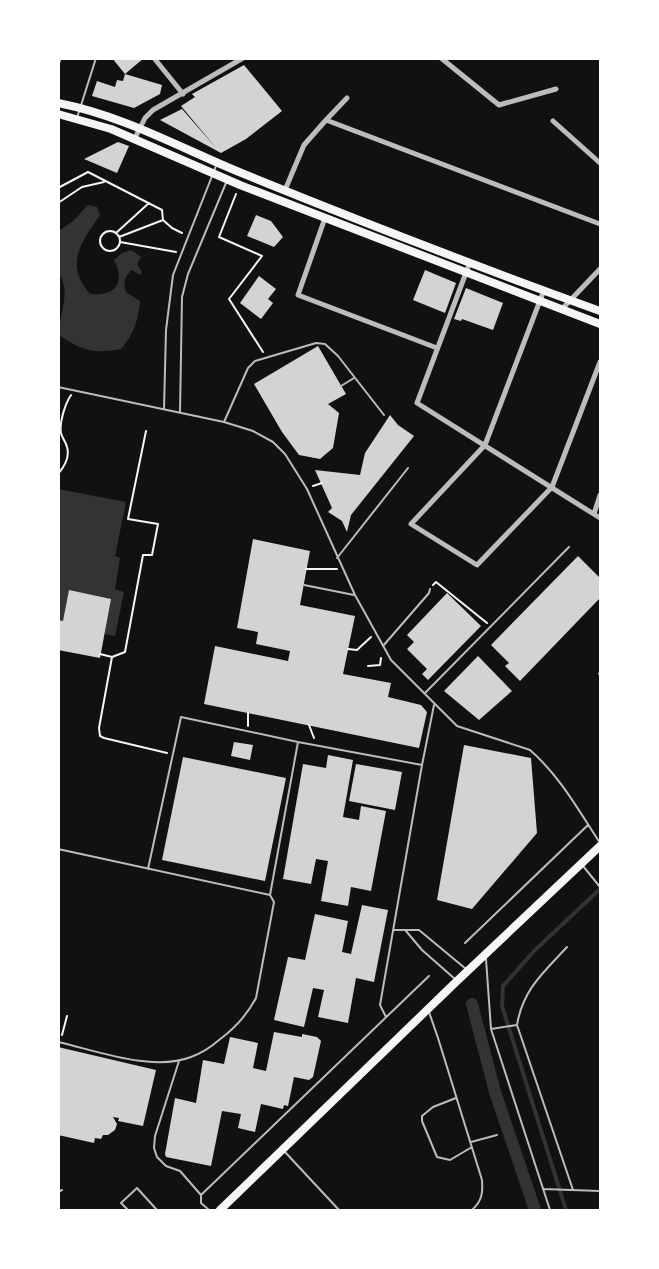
<svg xmlns="http://www.w3.org/2000/svg" width="659" height="1269" font-family="Arial,sans-serif">
<rect width="100%" height="100%" fill="#111"/>
<path fill="#333" d="M88,205L97,207L100,215C81,243 64,264 90,294C115,297 126,283 114,260L122,253L131,250L141,257L137,264L142,272L140,275L132,270C124,277 123,283 126,292L140,301C138,321 134,334 121,349C93,354 83,351 59,335C58,315 72,294 59,274V231L73,221Z
M58,489L126,502L115,556L120,558L115,589L124,592L115,636L59,625Z"/>
<g fill="none" stroke-linecap="round" stroke-linejoin="round">
<path stroke="#333" stroke-width="4" d="M566,1210L502,1006L503,986L535,950L600,889"/>
<path stroke="#333" stroke-width="12" d="M472,1004L495,1092L535,1210"/>
</g>
<path fill="#d3d3d3" d="M112,58H144L125,74Z
M244,65L282,111L246,139L221,153L160,120L182,109L217,149L181,106L195,97L192,94Z
M125,74L162,85L160,94L134,108L92,96L97,81L115,87L117,80L123,81Z
M118,142L129,146L117,173L84,159Z
M256,215L271,221L283,237L274,247L247,236Z
M425,270L456,283L445,313L413,300Z
M259,276L276,289L268,299L273,303L261,319L240,303Z
M466,288L503,303L493,330L462,319L461,321L454,319Z
M318,346L346,394L328,404L339,413L333,448L320,459L299,455L282,432L254,384Z
M390,415L398,425L414,436L351,515L347,532L342,521L328,512L332,508L315,470L360,475L365,453Z
M253,539L310,551L300,605L355,616L343,674L391,683L388,697L421,705L427,712L419,748L204,704L215,646L288,661L290,651L256,644L258,632L237,628Z
M578,556L600,578V598L520,681L505,666L509,663L491,645Z
M69,590L111,599L100,658L58,650V620L63,621Z
M447,593L481,626L428,680L422,674L427,669L407,649L414,642L407,635Z
M478,656L512,691L479,720L444,691Z
M234,742L253,745L250,760L231,756Z
M464,745L531,758L537,833L472,909L437,900Z
M328,755L353,760L343,817L359,820L361,806L386,811L371,891L351,887L348,906L321,901L328,861L316,859L311,884L283,879L303,764L326,768Z
M183,757L286,778L265,881L162,860Z
M356,764L402,772L395,810L349,801Z
M362,905L388,910L374,982L356,978L348,1023L318,1017L324,990L313,988L304,1027L274,1020L288,957L305,960L315,914L348,921L342,952L351,954Z
M274,1032L302,1037V1034L317,1037L321,1041L313,1077L309,1080L294,1077L288,1106L284,1105L283,1109L261,1104L255,1132L238,1128L241,1114L222,1111L211,1166L166,1157L165,1154L175,1098L196,1103L203,1060L224,1064L230,1037L258,1043L253,1068L266,1071Z
M58,1047L156,1070L143,1126L118,1121L119,1118L113,1117L117,1124L115,1130L108,1135H103L101,1139L95,1138L94,1143L58,1135Z"/>
<g fill="none" stroke-linecap="round" stroke-linejoin="round">
<path stroke="#f5f5f5" stroke-width="2" d="M58,188L88,172L162,210L163,220L172,228L182,233
M236,194L219,237L262,256L229,299L263,352
M58,203L82,187L104,182
M100 241a10 10 0 1 1 20 0a10 10 0 1 1-20 0Z
M116,233L149,203
M119,237L163,220
M120,242L176,252
M146,431L128,519L158,524L152,555H143L125,652L112,657L99,728L100,736L104,738L167,753
M58,474C65,466 70,457 67,447C66,442 62,438 61,433C59,423 65,404 71,395
M313,486L322,483
M306,569H337
M433,585L436,582L487,623
M348,649L357,650L371,637
M100,654L112,657
M368,666L380,665L381,658
M248,713V726
M309,725L314,738
M62,1035L67,1016"/>
<path stroke="#bcbcbc" stroke-width="2" d="M58,65L61,58
M77,118L96,58
M341,386L354,378
M58,387L224,422L253,431L273,442L285,454L307,489L355,595L391,660L457,726L530,750C559,775 579,811 600,843
M164,409L166,330L173,275L216,166
M180,412L182,297L188,274L226,183
M224,422L248,368L255,361L316,343L325,344L338,356L384,415
M337,558L408,468
M304,585L354,595
M383,646L429,593L430,589
M599,674L600,672
M425,693L569,547
M58,849L270,895L274,902L256,998C247,1015 234,1029 219,1040C211,1047 202,1053 191,1057C152,1072 98,1051 58,1042
M583,866L600,887
M148,869L181,717L298,742L422,765
M270,895L298,742
M394,930H419L466,969
M406,931L422,950L455,979
M465,943L588,825
M567,947C544,972 523,989 517,1025L573,1190
M486,959L491,1029L550,1210
M429,1012L438,1038L482,1180C483,1193 482,1201 472,1210
M386,1017L380,1005L422,765L434,705
M491,1029L517,1025
M179,1061L155,1136L154,1148L157,1157L166,1166L180,1171L201,1195V1203L209,1210
M456,1098L433,1107L422,1116V1121L437,1157L450,1160L472,1147
M471,1142L497,1135
M285,1152L339,1210
M543,1189L600,1191
M58,1192L62,1190
M201,1195L429,976
M128,1210L121,1203L137,1188L157,1210"/>
<path stroke="#bcbcbc" stroke-width="5" d="M154,58L183,94
M441,58L499,105L556,89
M326,120L347,98
M553,121L600,163
M135,138L145,118L153,110L243,58
M285,190L304,145L326,120L600,224
M325,218L298,295L437,348
M470,262L417,403L600,518
M544,290L485,445L411,524L477,565L552,487L600,362
M561,310L600,269
M594,514L600,495"/>
<path stroke="#f5f5f5" stroke-width="8" d="M58,103C125,116 182,149 244,174C362,222 481,268 600,311
M58,114L111,129L240,185L600,324
M220,1210L457,981L600,846"/>
</g>
<rect width="659" height="1269" fill="none" stroke="#ffffff" stroke-width="120"/>
</svg>
